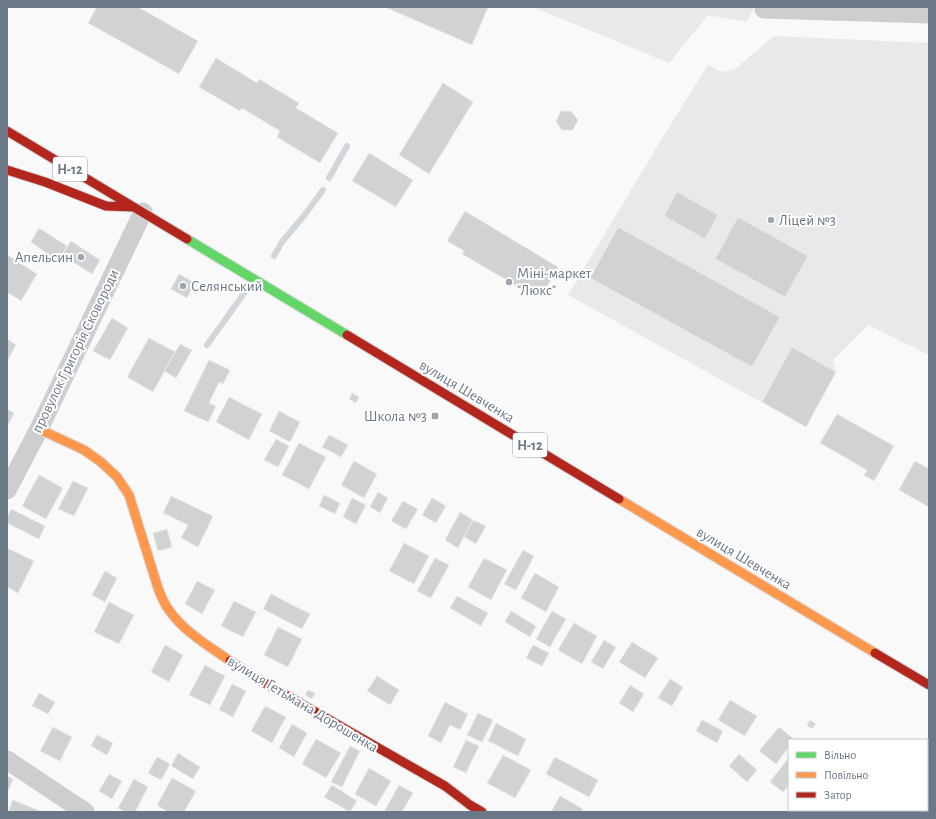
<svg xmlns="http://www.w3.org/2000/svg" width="936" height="819" font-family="'Alegreya Sans',sans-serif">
<rect width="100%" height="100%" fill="#f9f9f9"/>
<path fill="#e8e9ea" d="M533,7H754L747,22L708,15L669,63Z
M774,36L929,43V355L868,325L833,360L836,372L806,427L568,295L658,145L708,65L722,72L735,69Z"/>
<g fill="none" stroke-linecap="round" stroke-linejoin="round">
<path stroke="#d0d6da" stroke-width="6" d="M329,178L347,146
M274,256L282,242L303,217L323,190
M207,345L245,292"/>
</g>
<path fill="#d0d2d3" stroke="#e8e8e8" d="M97,7H138L198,41L179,74L88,23Z
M385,7H488L472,45Z
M216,58L257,83L259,79L299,103L296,108L338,133L320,163L277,137L280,131L242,108L240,111L199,87Z
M443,83L473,102L429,174L399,155Z
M561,111H571L578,120L573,130H562L556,121Z
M369,153L413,180L396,207L352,181Z
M677,192L718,215L705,239L664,216Z
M465,211L558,267L541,297L524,287L522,289L462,254L464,251L447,241Z
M738,217L808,256L785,297L715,259Z
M618,227L780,317L752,367L590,278Z
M39,228L67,246L58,261L31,242Z
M71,241L100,260L92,274L62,255Z
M7,255L37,274L21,301L7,292Z
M179,274L195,283L187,298L171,289Z
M112,318L128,328L110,360L93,351Z
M149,338L175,352L153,392L127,377Z
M7,339L16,345L7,361Z
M180,344L192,350L176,378L164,371Z
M792,347L836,372L806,427L762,402Z
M209,360L230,370L223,384L219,382L209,403L216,406L208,422L184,411Z
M352,393L359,397L356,403L349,399Z
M229,397L262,414L249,440L216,422Z
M7,409L14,413L7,427Z
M279,411L300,422L290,442L269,431Z
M837,414L894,446L874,481L864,475L867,470L820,443Z
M329,435L348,445L341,457L322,447Z
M276,439L289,446L278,467L264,460Z
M299,443L326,457L309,489L282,475Z
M354,461L377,474L364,498L341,485Z
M915,461L929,469V507L899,490Z
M39,475L63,488L46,519L22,506Z
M73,481L88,488L74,516L58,509Z
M378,492L388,498L380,513L370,507Z
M324,495L340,503L335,514L319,506Z
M171,496L213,516L198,547L181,538L188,525L163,513Z
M352,498L366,505L356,524L343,517Z
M432,498L446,506L436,523L422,515Z
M403,501L418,509L406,529L391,521Z
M11,509L45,526L39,539L7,523V518Z
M460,512L473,520L458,548L445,540Z
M473,520L486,526L476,544L464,537Z
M167,529L172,547L158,551L153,533Z
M404,543L429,556L414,584L389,571Z
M7,548L34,561L18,593L7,587Z
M523,550L534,556L516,590L504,584Z
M435,558L449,565L431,598L417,591Z
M484,558L507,570L491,600L468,587Z
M105,571L117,578L105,602L92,595Z
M535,573L559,587L546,612L521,598Z
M197,581L215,590L202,614L185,604Z
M271,594L310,614L302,629L263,609Z
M457,596L488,613L481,626L450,608Z
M234,601L256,612L243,637L221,626Z
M109,602L134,615L119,644L94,632Z
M511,611L536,626L530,637L505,622Z
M552,611L566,619L550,647L536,639Z
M574,623L597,636L582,664L558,650Z
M278,627L302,639L288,667L264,655Z
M604,640L616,647L603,669L591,662Z
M632,642L658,658L645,678L619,662Z
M165,645L183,655L169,682L151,672Z
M533,645L549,653L542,666L526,658Z
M205,665L225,676L210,705L189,695Z
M377,676L399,690L390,705L367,691Z
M670,679L683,687L672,706L658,698Z
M232,684L246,691L233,717L219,710Z
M630,685L644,694L633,712L619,703Z
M308,690L315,693L312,699L305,695Z
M39,693L55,702L48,714L32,706Z
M730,700L757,716L745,736L718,720Z
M445,702L468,714L460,730L450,725L441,743L428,736Z
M265,706L286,717L272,743L251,731Z
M478,713L493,720L482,742L467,735Z
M702,720L723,731L717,743L696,731Z
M810,720L816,724L812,729L807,725Z
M496,723L526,739L518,756L488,741Z
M292,724L307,733L294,757L279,748Z
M53,727L72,737L60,761L40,751Z
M779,727L795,740H789V747L776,764L759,751Z
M97,735L113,743L107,755L91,746Z
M316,739L341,753L326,778L302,764Z
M466,740L479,746L466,773L453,767Z
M350,746L360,751L342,787L331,782Z
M178,753L200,767L193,779L171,766Z
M739,754L757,770L747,782L729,766Z
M503,755L531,770L515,798L487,783Z
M157,757L170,764L161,780L148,773Z
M555,757L598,780L589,797L546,774Z
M789,757V785L783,792L770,782Z
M369,768L391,781L376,806L355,794Z
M109,774L122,781L112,799L99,791Z
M7,776L13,779L7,793Z
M172,778L196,791L184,812H168L157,805Z
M134,779L148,787L135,812H125L118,808Z
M332,785L357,801L350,812L324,797Z
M399,785L413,793L402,812H384Z
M560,796L583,809L581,812H551Z
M13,800L42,812H8Z
M807,810H824L823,812H810Z
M844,810H880L879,812H843Z"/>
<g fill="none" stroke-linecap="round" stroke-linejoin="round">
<g stroke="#d6d7d8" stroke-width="11">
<path id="fast" d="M187,239L347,335"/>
</g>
<g stroke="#d6d7d8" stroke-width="11">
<path id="slow" d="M39,429L84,450L101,462L117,477L129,495L158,588C161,596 164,604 169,610C184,632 209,646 230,661
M619,499L875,653"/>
</g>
<g stroke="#d6d7d8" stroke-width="11">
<path id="jam" d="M7,131L187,239
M7,170L45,182L106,206L134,207
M347,335L619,499
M875,653L929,685
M230,661L263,682L445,786L470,805L482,812"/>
</g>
<path stroke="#ceced0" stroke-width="19" d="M766,7L764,9L929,14
M7,490L39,429L143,212
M7,760L85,812"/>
<use href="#fast" stroke="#63d668" stroke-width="9"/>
<use href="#slow" stroke="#ff974d" stroke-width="9"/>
<use href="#jam" stroke="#b3261e" stroke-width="9"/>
</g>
<g fill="#9da5af" stroke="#fff" stroke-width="1.5">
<circle cx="771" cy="220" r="4"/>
<circle cx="81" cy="257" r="4"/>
<circle cx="509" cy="282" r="4"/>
<circle cx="183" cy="286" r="4"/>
<rect x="431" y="412" width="8" height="8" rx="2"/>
</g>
<g text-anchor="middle" stroke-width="4" stroke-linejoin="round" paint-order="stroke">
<g fill="#fff" stroke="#97a0ab" stroke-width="1">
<rect x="53" y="157" width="34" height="24" rx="3"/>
<rect x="513" y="433" width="34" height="24" rx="3"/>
</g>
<g font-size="14" font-weight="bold" fill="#6b7887">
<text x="70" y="174">Н-12</text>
<text x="530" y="450">Н-12</text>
</g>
<g font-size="15" fill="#6b7887" stroke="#fff" text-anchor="start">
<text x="779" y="225">Ліцей №3</text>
<text x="73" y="262" text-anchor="end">Апельсин</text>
<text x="517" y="278">Міні-маркет<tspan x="517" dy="17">"Люкс"</tspan></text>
<text x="191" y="291">Селянський</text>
<text x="427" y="421" text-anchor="end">Школа №3</text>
</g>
<g font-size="15" fill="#6b7887" stroke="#fff">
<text transform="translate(75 351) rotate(-64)" y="5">провулок Григорія Сковороди</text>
<text transform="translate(467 391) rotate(31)" y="5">вулиця Шевченка</text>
<text transform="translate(744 558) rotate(31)" y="5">вулиця Шевченка</text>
<text transform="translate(303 704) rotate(31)" y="5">вулиця Гетьмана Дорошенка</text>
</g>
</g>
<rect width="936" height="819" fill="none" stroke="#6b7887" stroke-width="16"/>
<rect x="788" y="739" width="140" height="72" fill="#ffffff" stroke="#c4c9cf"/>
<rect x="796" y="752" width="20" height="6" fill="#63d668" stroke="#c4c9cf"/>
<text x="824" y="759" font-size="12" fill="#6b7887">Вільно</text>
<rect x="796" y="772" width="20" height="6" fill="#ff974d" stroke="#c4c9cf"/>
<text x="824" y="779" font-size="12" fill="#6b7887">Повільно</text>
<rect x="796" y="792" width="20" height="6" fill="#b3261e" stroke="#c4c9cf"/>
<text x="824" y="799" font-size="12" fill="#6b7887">Затор</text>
</svg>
